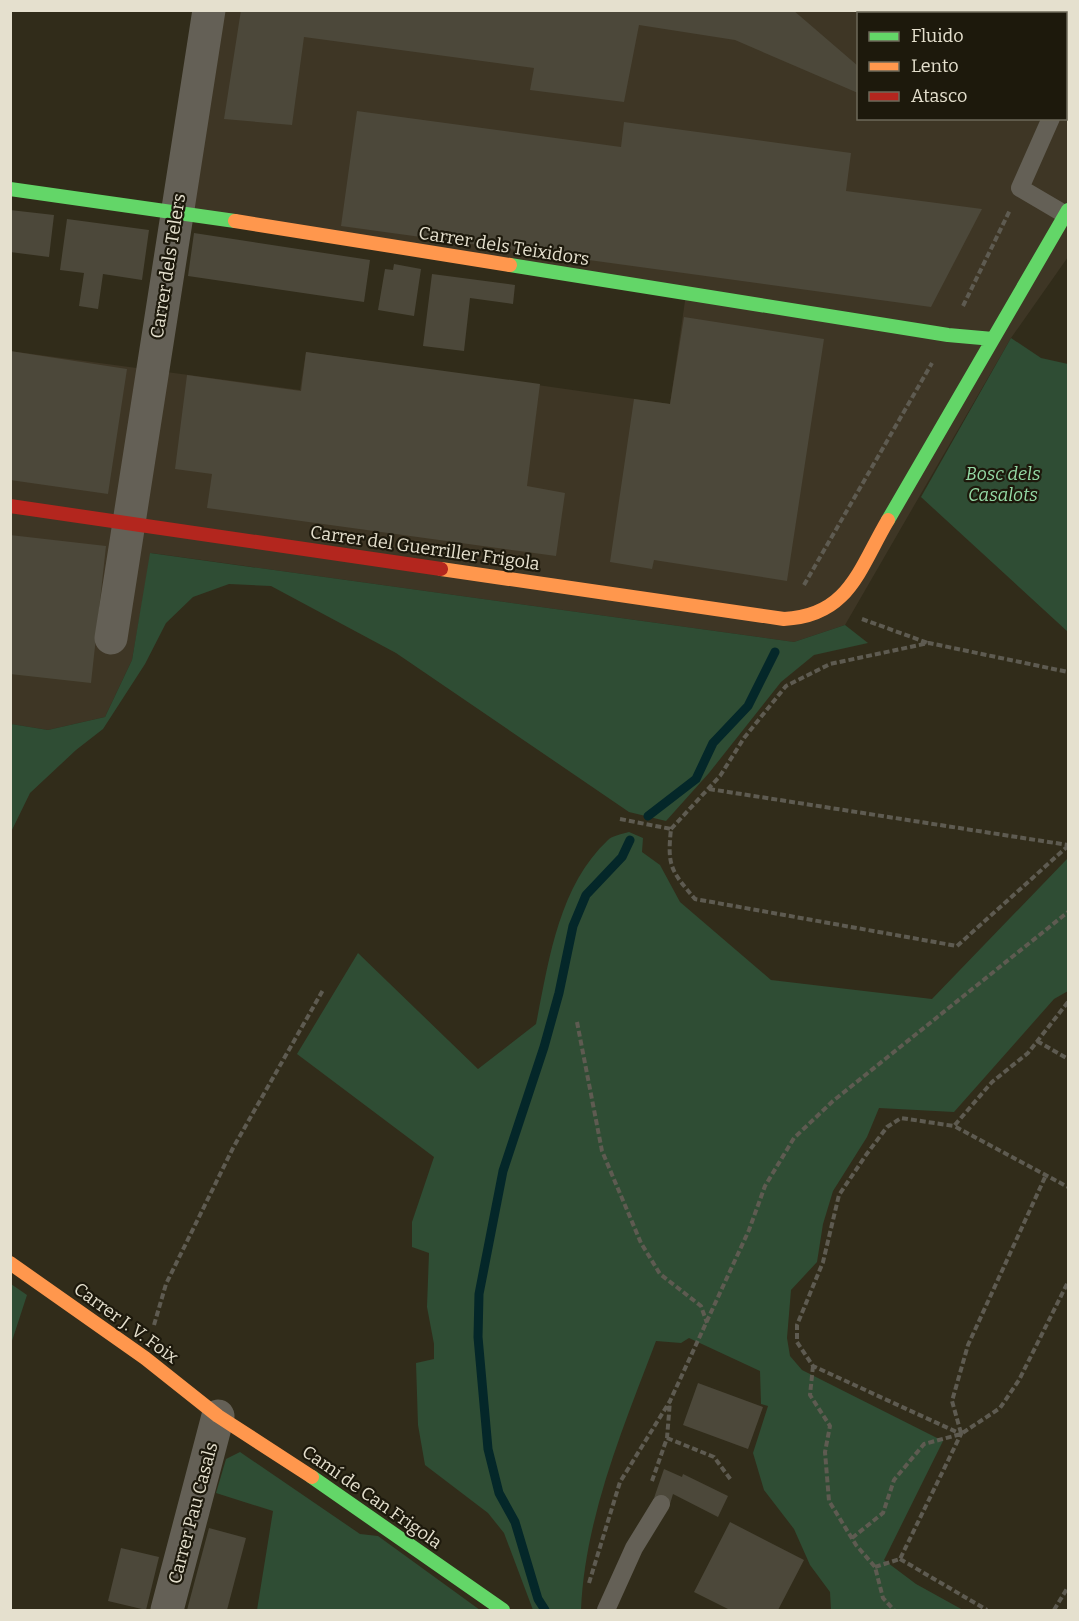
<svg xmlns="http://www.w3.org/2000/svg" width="1079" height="1621" font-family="Bitter,serif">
<rect width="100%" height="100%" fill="#312c1a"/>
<path fill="#3e3625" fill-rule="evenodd" d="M209,11H1068V257L1011,338L845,625L794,642L151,553L132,660L105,717L48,730L11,724L10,351L300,390L306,352L670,404L686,294L176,212ZM858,14H1066V118H858Z"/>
<path fill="#2f4d34" d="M1011,338L1041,358L1068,364V632L921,497Z
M150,553L794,642L845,625L868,643L814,655L781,682L709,773L666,821L629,812L396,653L271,586L229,584L193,597L166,623L145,664L103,729L76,750L30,793L11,832V724L48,730L105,717L132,660Z
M629,832L643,838L642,852L660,865L680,902L771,980L932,999L1068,858V991L1054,999L954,1112L879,1108L867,1137L833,1191L823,1224L817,1262L791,1290L787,1338L790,1356L802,1370L943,1441L884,1560L916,1584L963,1610H831L830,1592L810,1565L794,1529L764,1490L753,1453L768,1406L761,1404L760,1371L689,1338L681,1343L656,1341C623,1428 585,1517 581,1610H533L504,1533L488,1513L425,1465L418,1425L416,1363L434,1359V1344L427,1307L429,1253L412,1247V1222L434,1157L297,1054L358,953L478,1069L536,1024C549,961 558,887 608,840C612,836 622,834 629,832Z
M11,1284L27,1295L11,1344Z
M240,1452L360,1534L378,1536L480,1610H257L273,1511L216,1493L226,1459Z"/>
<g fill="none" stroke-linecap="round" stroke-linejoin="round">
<path stroke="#042729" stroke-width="9" d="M648,816L696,779L713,743L748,706L775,652
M545,1610L538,1599L515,1522L499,1493L488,1449L478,1337L479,1294L503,1171L544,1047L559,993L573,926L586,895L622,857L630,840"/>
</g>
<path fill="#4c483a" d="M241,10H793L858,66V93L735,40L639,25L624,102L530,90L534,68L304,37L292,125L224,119Z
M357,111L621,147L624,122L851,153L846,191L982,209L931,307L341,226Z
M10,210L54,215L49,257L10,252Z
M67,219L149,230L142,280L103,274L98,309L79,306L84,273L60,270Z
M194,233L370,260L364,302L188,276Z
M394,264L421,269L414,316L378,310L385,269L393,270Z
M432,274L515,285L513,304L470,298L464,351L423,346Z
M684,317L824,339L787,581L654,560L652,569L610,562L634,399L670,404Z
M10,351L127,369L108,494L10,480Z
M306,352L540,384L527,486L565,493L556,556L207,508L212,474L175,469L187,375L301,391Z
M10,535L106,546L91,683L10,674Z
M698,1383L763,1407L748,1449L683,1425Z
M664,1469L682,1477L683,1474L728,1496L718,1517L673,1494L669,1507L653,1501Z
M730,1522L804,1560L778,1610H730L694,1592Z
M209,1528L246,1538L227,1610H187Z
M121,1548L159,1557L146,1610L108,1601Z"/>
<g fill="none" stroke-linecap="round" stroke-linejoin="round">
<path stroke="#5e5b51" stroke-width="4" stroke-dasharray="6 3" stroke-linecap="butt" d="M963,306L1010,210
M804,585L932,363
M862,619L928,643
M709,789L1068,845
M620,819L671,829C667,866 671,871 695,899L957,946L1068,846
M671,829L720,776L744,738L786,686L830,664L929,643L1068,672
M1068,1002L1028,1053L992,1082L954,1126L1068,1187
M577,1022L602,1151L641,1243L660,1274L701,1306L707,1323
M1037,1041L1068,1059
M154,1325L166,1284L233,1148L323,990
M813,1366L810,1395L830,1426L825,1452L829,1501L856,1545L875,1567L883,1598L894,1610
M961,1433L952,1401L968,1345L1046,1175
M667,1438L714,1457L731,1480
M652,1481L667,1438L670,1401
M852,1538L883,1513L894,1480L924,1444L961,1434L1000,1408L1019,1380L1068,1282
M900,1559L987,1610
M875,1567L900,1559L961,1434L813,1366L797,1342V1325L823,1262L839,1195L866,1155L887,1127L901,1118L954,1126
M589,1583L620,1482L670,1401L749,1230L765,1186L794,1138L833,1101L1068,912
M1054,1610L1068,1587"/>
<path stroke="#646056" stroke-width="18" d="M1066,87L1068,80
M1051,118L1020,188L1066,215
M606,1610L634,1548L661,1504"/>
<path stroke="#646056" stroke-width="33" d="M111,638L209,10
M167,1610L218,1416"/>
<path stroke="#63d668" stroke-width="14" d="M10,189L235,221
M510,265L948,335L993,339
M888,520L1068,210
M312,1477L503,1610"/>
<path stroke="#ff974d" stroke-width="14" d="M235,221L510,265
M441,569L784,619C849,616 859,569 888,520
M10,1263L145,1358L218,1416L312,1477"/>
<path stroke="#b3261e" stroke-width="14" d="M10,506L441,569"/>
</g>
<g text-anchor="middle" stroke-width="4.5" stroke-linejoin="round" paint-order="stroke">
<g font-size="18" fill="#e5e0ce" stroke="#1d190c">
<text transform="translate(504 246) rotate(9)" y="6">Carrer dels Teixidors</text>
<text transform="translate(168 266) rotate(-81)" y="6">Carrer dels Telers</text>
<text transform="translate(425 548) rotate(8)" y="6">Carrer del Guerriller Frigola</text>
<text transform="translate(126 1323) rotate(36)" y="6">Carrer J. V. Foix</text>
<text transform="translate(372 1497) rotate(35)" y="6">Camí de Can Frigola</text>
<text transform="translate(193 1513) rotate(-75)" y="6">Carrer Pau Casals</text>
</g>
<g font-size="18" font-style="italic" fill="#95daa5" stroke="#1d190c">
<text x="1003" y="480">Bosc dels<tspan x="1003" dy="21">Casalots</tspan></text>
</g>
</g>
<rect width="1079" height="1621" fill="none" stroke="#e5e0ce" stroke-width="24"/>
<rect x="857" y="12" width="210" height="108" fill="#1d190c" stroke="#6d695a" stroke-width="1.5"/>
<rect x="869" y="32" width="30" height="9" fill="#63d668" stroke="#6d695a" stroke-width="1.5"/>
<text x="911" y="42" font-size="18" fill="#e5e0ce">Fluido</text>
<rect x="869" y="62" width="30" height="9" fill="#ff974d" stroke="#6d695a" stroke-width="1.5"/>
<text x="911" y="72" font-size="18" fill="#e5e0ce">Lento</text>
<rect x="869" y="92" width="30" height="9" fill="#b3261e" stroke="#6d695a" stroke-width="1.5"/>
<text x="911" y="102" font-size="18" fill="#e5e0ce">Atasco</text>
</svg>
